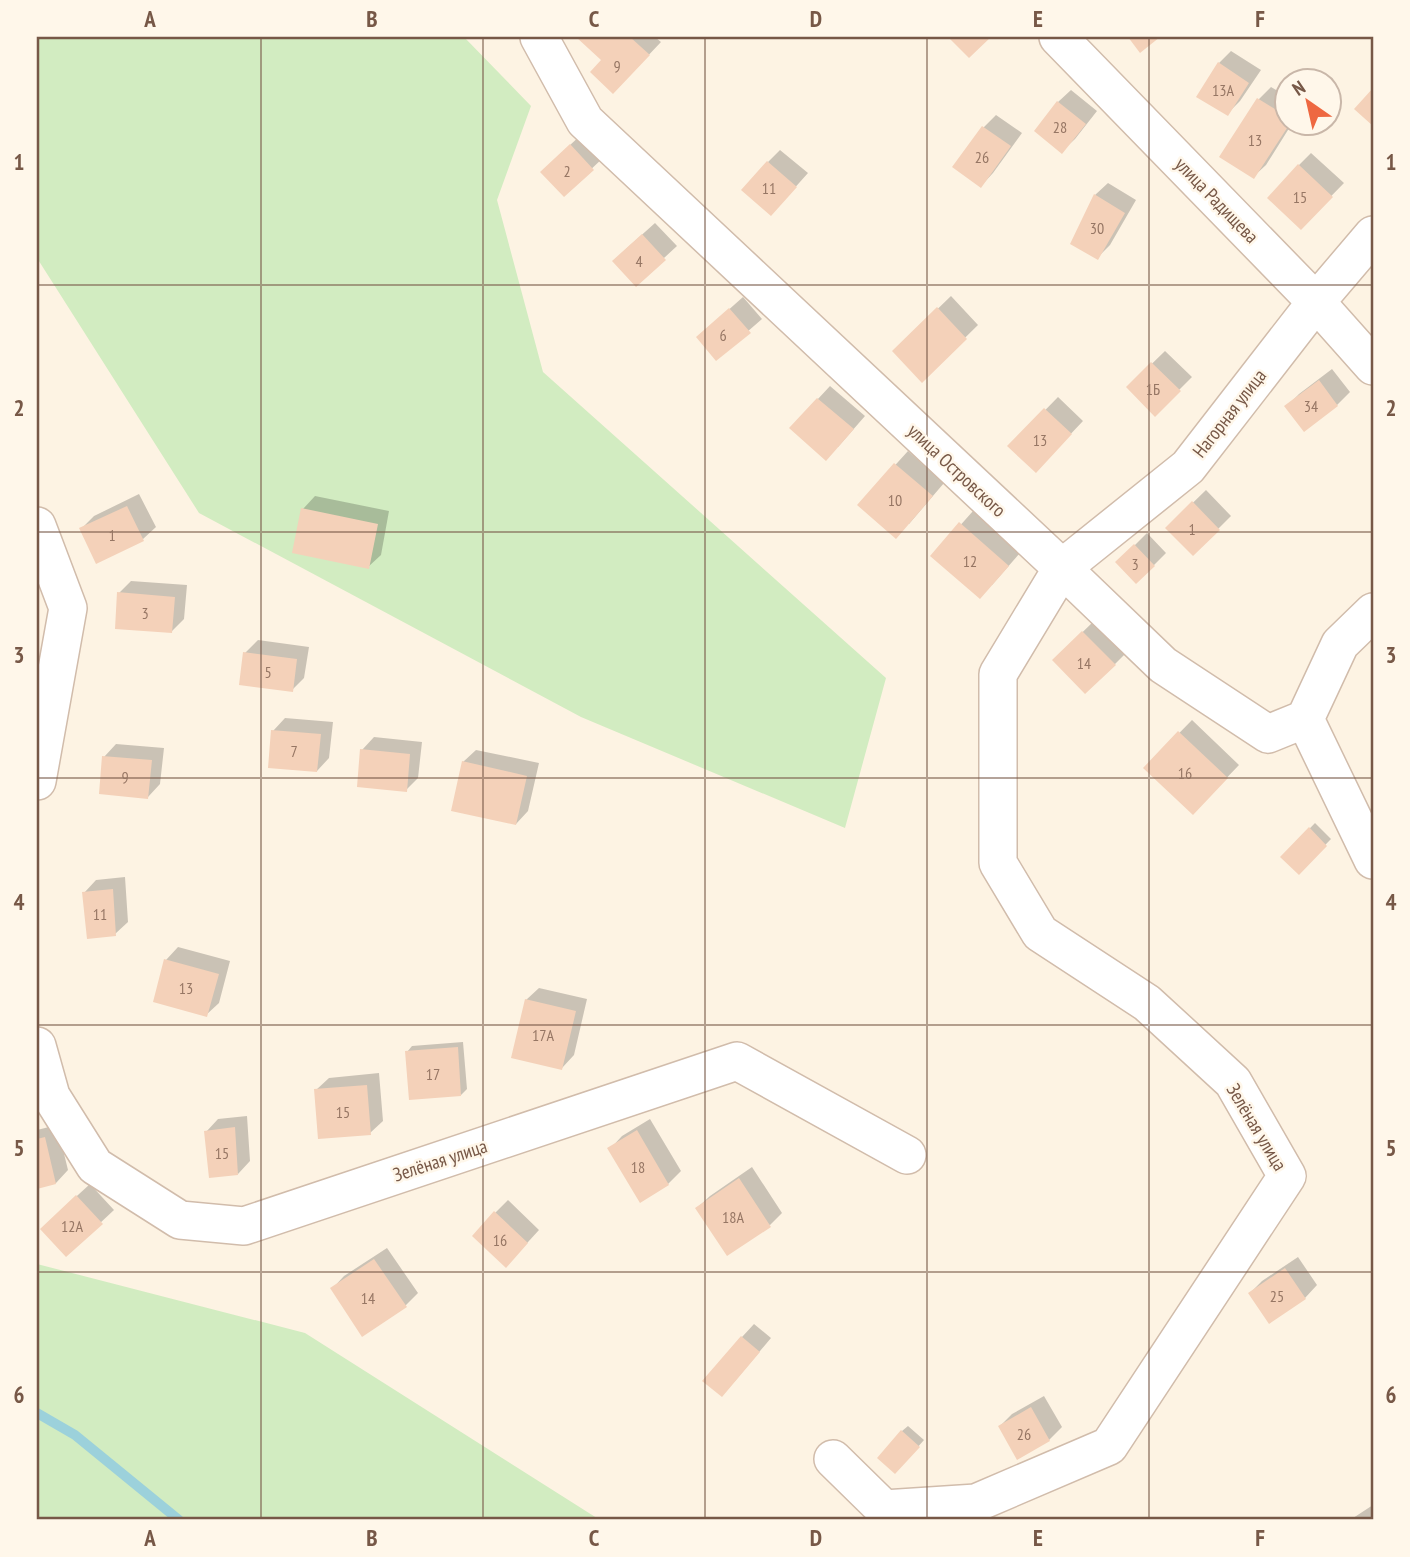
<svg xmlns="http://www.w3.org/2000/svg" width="1410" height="1557" font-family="'PT Sans Narrow',sans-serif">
<rect width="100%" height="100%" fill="#fdf3e3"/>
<path fill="#d2ecc1" d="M37,37H464L531,106L497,200L543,372L886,678L845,828L581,717L199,513L37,258Z
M37,1264L305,1333L600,1520H37Z"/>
<path fill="#0003" d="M579,37H655L661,42L626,79Z
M1231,51L1261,70L1240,101L1227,114L1219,63Z
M1271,87L1288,97V122H1293L1266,165L1253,177L1221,156L1259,99Z
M1071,90L1097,111L1075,139L1062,151L1058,102Z
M996,115L1022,133L993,173L981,186L955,167L984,127Z
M583,133L605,156L564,195L555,159Z
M780,150L808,173L783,201L768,162Z
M1311,153L1344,183L1301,227L1299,165Z
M1108,183L1136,200L1110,245L1098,257L1095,195Z
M655,223L677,246L664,258L626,249Z
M951,296L978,325L922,380L894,351Z
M743,297L762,319L716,359L698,337Z
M1165,351L1192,377L1155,414L1128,387Z
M1332,369L1350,392L1337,405L1304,429L1287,406L1299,394Z
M830,386L865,416L838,447L791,428Z
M1058,397L1083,421L1048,458L1010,446Z
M908,451L944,483L909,524L859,505Z
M1206,490L1231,516L1193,554L1167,528Z
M139,494L156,527L143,539L81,529L94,516Z
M315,496L389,511L381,555L368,567L303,509Z
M973,511L1020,553L992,585L933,556Z
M1147,533L1166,553L1154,565L1118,562Z
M131,581L187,585L184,619L172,631L119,593Z
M1095,620L1127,652L1115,664L1054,660Z
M258,640L309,647L304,678L292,690L245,653Z
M285,718L333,722L329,758L317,771L273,731Z
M1192,720L1239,765L1193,813L1145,768Z
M374,737L422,742L418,778L406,790L362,750Z
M116,744L164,748L160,784L148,797L104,757Z
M476,750L539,763L528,811L516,824L463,762Z
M1315,823L1331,839L1299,872L1282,857Z
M125,877L128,922L115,934L84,893L96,880Z
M178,947L230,961L219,1003L206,1015L155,1001L166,960Z
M539,988L587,999L574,1055L562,1068L526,1000Z
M463,1042L467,1089L461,1095L407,1052L412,1046Z
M379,1073L383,1121L370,1133L316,1090L329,1078Z
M247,1116L250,1161L238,1174L206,1132L218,1119Z
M650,1119L681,1171L668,1184L610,1149L622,1136Z
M57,1125L68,1170L56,1183L37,1187V1130Z
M752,1167L782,1213L770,1225L697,1208L710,1196Z
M90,1184L114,1210L66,1255L55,1216Z
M508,1200L539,1230L518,1253L495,1213Z
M387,1248L418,1293L405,1306L332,1289L344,1276Z
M1298,1257L1317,1285L1305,1298L1250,1293L1262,1281Z
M754,1324L771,1338L734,1382L722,1395L742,1337Z
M1044,1396L1062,1427L1049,1440L1018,1458L1000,1426L1012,1414Z
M908,1426L924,1440L901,1466L902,1431Z
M1373,1505V1520H1350Z"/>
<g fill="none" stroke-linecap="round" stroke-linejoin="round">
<path stroke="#9cd1db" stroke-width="10" d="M37,1413L75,1435L179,1520"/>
</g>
<path fill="#f4d1b9" d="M576,37H630L650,55L613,94L590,72L601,60Z
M948,37H991L969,58Z
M1128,37H1160L1140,53Z
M1218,62L1249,83L1228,116L1196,97Z
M1373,88V126L1354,109Z
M1257,98L1288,117V122H1291L1254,179L1219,157Z
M1057,101L1086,124L1062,154L1034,131Z
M982,126L1011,146L981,188L952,167Z
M570,144L594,170L564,197L540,172Z
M767,161L797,187L771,216L741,190Z
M1298,164L1333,197L1301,230L1267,198Z
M1094,194L1125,213L1098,260L1070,244Z
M642,234L666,260L636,287L612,261Z
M937,307L967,339L922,383L892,351Z
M729,308L751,333L716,361L696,337Z
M1151,362L1181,391L1155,417L1126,387Z
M1319,380L1338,406L1304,432L1284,406Z
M817,398L854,429L826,461L789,428Z
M1044,408L1072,434L1036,473L1007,446Z
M894,463L933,496L896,539L857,505Z
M1192,501L1220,530L1193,556L1165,528Z
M127,506L144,541L96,564L79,528Z
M301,508L378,524L369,569L292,553Z
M959,522L1009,566L980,599L930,556Z
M1134,544L1155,566L1136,584L1115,562Z
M117,592L175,597L172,633L115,629Z
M1082,631L1116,665L1085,694L1052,660Z
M243,652L297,659L293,692L239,685Z
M271,730L321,734L317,772L268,768Z
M1178,731L1228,778L1193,815L1143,768Z
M360,749L410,754L407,792L357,787Z
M102,756L152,760L148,799L99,794Z
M462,761L527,776L516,825L451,811Z
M1309,827L1327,846L1299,875L1280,857Z
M113,889L116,936L87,939L82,892Z
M164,959L219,974L207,1017L153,1002Z
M525,999L576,1011L562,1070L511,1058Z
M458,1047L461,1096L409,1100L405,1051Z
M367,1085L371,1135L318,1139L314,1089Z
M235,1127L238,1175L209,1178L204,1131Z
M637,1130L669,1185L640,1203L607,1148Z
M45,1137L56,1184L37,1189V1139Z
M739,1178L771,1227L727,1256L695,1208Z
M76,1195L103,1224L66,1257L40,1229Z
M494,1211L528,1243L506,1268L472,1236Z
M374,1259L407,1307L362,1337L330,1288Z
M1285,1268L1306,1299L1269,1324L1248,1293Z
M741,1336L760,1352L722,1397L702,1381Z
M1031,1407L1050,1441L1017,1460L998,1426Z
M901,1430L920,1447L895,1474L877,1458Z"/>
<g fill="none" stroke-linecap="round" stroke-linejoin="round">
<g stroke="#d1bcab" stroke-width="40">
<path id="minor" d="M539,37L585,121L1062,568L1163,665L1268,734L1305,719
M1058,37L1316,302L1373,366
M37,526L68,608L37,781
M1305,719L1373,860
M1305,719L1340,644L1373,612
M37,1046L51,1096L95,1166L180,1220L244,1226L737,1061L907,1155
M833,1459L884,1509L976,1503L1109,1446L1287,1176L1233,1082L1147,1003L1040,933L998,863V674L1062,568L1188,467L1316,302L1373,235"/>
</g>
<use href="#minor" stroke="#fff" stroke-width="37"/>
</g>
<path fill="none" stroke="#775847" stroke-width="2" stroke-opacity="0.55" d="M261,37V1520M483,37V1520M705,37V1520M927,37V1520M1149,37V1520M37,285H1373M37,532H1373M37,778H1373M37,1025H1373M37,1272H1373"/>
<g text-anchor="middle" stroke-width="5" stroke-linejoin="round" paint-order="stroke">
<g font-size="16" fill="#967664">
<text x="617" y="72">9</text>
<text x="1223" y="96">13А</text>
<text x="1060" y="133">28</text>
<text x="1255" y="146">13</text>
<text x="982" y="163">26</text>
<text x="567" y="177">2</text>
<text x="769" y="194">11</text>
<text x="1300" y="203">15</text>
<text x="1097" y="234">30</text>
<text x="639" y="267">4</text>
<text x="723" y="341">6</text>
<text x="1153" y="395">1Б</text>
<text x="1311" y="412">34</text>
<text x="1040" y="446">13</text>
<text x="895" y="506">10</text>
<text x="1192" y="535">1</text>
<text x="112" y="541">1</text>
<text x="970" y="567">12</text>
<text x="1135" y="570">3</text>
<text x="145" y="619">3</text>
<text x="1084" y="669">14</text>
<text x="268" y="678">5</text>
<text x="294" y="757">7</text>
<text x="1185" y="779">16</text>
<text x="125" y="783">9</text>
<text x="100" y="920">11</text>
<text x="186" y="994">13</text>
<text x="543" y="1041">17А</text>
<text x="433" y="1080">17</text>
<text x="343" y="1118">15</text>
<text x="222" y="1159">15</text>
<text x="638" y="1173">18</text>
<text x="733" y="1223">18А</text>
<text x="72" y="1232">12А</text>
<text x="500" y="1246">16</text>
<text x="1277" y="1302">25</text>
<text x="368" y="1304">14</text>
<text x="1024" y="1440">26</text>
</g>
<g font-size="19" fill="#775847" stroke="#fff7ea">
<text transform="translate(1217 200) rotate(46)" y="7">улица Радищева</text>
<text transform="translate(1229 413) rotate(-52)" y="7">Нагорная улица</text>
<text transform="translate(957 470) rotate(43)" y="7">улица Островского</text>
<text transform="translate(1257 1127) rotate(59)" y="7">Зелёная улица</text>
<text transform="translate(440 1160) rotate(-18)" y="7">Зелёная улица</text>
</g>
</g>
<rect width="1410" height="1557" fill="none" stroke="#fff7ea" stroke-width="77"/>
<g transform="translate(1308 102) rotate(326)"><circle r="33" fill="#fff7ea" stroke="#c9b7a9" stroke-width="2"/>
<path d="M0-5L12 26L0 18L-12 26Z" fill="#ee6841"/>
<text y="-10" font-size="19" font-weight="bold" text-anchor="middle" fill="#775847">N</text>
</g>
<rect x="38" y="38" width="1334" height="1480" fill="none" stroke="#775847" stroke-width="2.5"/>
<g font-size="23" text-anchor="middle" font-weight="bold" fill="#775847">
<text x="150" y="27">A</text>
<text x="372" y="27">B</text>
<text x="594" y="27">C</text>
<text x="816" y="27">D</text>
<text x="1038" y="27">E</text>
<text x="1260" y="27">F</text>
<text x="19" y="170">1</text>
<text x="1391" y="170">1</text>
<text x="19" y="416">2</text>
<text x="1391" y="416">2</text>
<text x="19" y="663">3</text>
<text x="1391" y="663">3</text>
<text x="19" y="910">4</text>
<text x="1391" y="910">4</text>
<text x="19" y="1156">5</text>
<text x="1391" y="1156">5</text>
<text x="19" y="1403">6</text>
<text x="1391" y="1403">6</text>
<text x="150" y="1546">A</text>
<text x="372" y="1546">B</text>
<text x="594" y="1546">C</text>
<text x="816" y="1546">D</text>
<text x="1038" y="1546">E</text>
<text x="1260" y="1546">F</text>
</g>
</svg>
